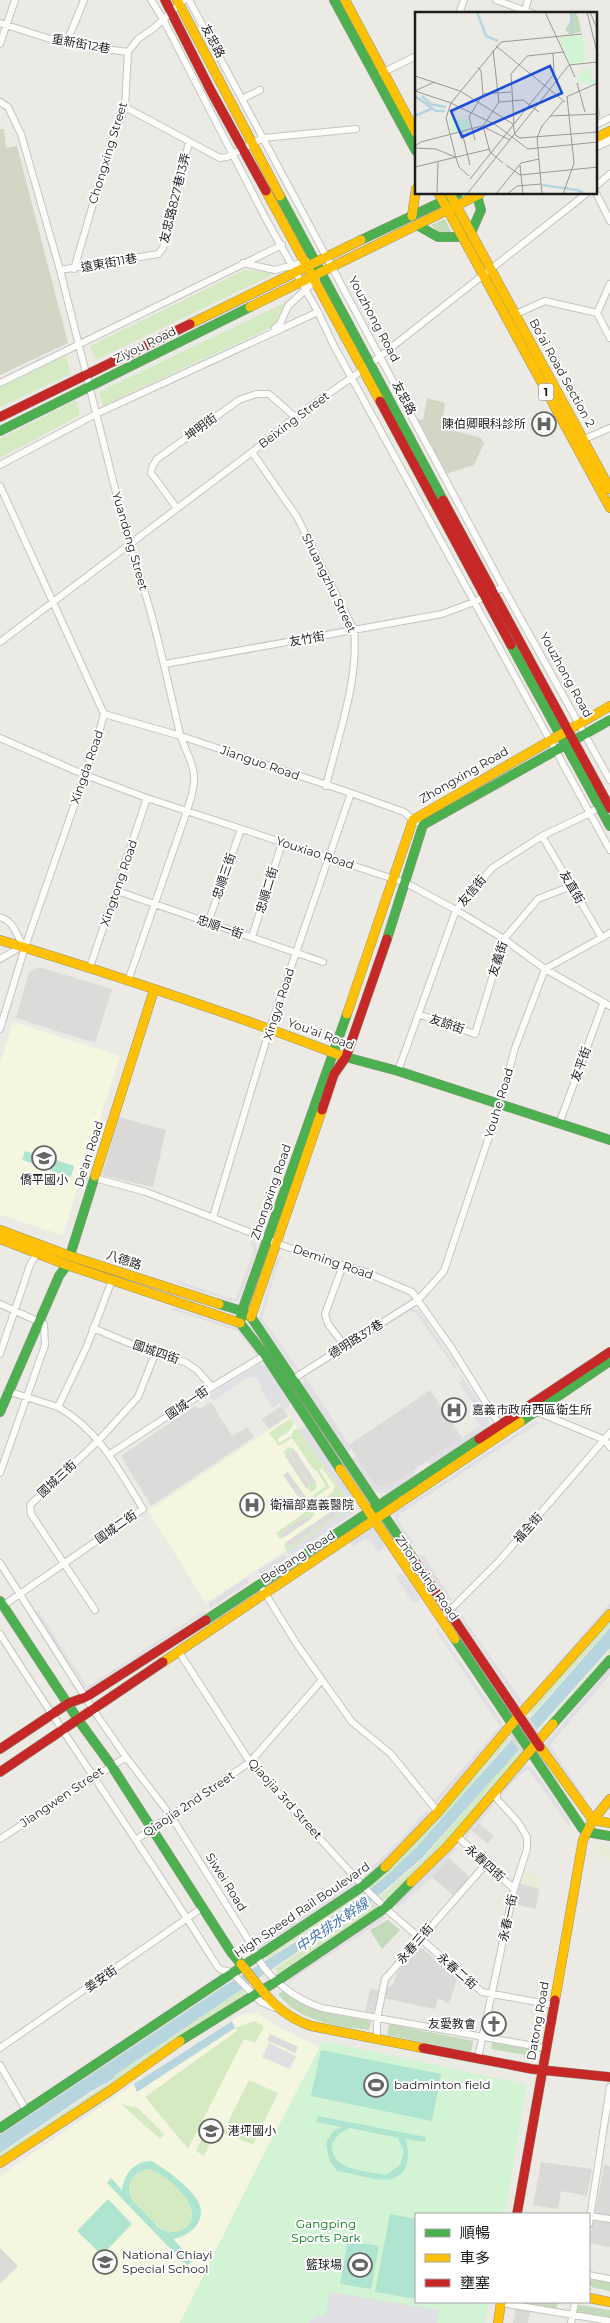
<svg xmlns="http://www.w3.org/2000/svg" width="610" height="2323" font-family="Montserrat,'Noto Sans TC',sans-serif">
<rect width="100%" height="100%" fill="#ebeae5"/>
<path fill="#dad9d7" d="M119,1117L166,1130L153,1187L102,1175Z
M449,1858L470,1877L454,1896L432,1877Z
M448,1970L457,1979L449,2004L438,1998Z
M541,2162L592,2169L587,2196L561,2191L558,2209L533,2205Z
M604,2165L610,2166V2216L595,2213Z
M593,2220L610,2223V2247L589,2243Z
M516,2307L531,2308L528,2323H513Z"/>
<path fill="#f5f6df" d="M13,1022L120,1056L63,1235L0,1215V1063Z
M290,1416L348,1501L347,1510L206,1603L148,1511Z
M257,2012L278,2027L320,2047L260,2162L180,2323H0V2176L134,2084L239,2016Z"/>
<path fill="#d9d9d7" d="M520,1883L539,1889L536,1909L514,1904Z
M417,1948L423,1949L448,1970L435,2009L383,1998L386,1988L393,1984L397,1972Z"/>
<path fill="#d4d5c7" d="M0,129H4L6,148L17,146L68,343L0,375Z
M427,398L445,403L441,427L481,438L484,443L474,465L446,474L416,419L423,420Z"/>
<path fill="#eaecd8" d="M599,1843L610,1848V1860L593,1854Z
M523,1871L541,1875L539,1889L520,1883Z"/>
<path fill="#d5eac2" d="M245,270L276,273L96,360L90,346Z
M286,302L274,326L103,406L99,392Z
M66,355L71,374L0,407V387Z
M76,400L80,415L0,458V439Z
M291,1418L294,1423L288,1432L277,1439L279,1443L291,1436L294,1430L298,1429L348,1501L347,1510L287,1552L284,1545L286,1542L289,1547L341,1512L338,1507L342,1503L340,1499L335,1502L331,1498L319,1506L322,1511L318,1510L316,1504L334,1491L335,1486L321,1467L320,1471L330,1487L313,1499V1495L326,1486L317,1471L314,1470L292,1438L279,1446L269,1433Z
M289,1447L294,1449L290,1452L312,1485L316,1482L317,1488L312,1492L306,1488L310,1486L288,1454L285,1456L284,1451Z
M311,1508L315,1514L311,1519L308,1515L280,1533L283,1538H279L276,1533Z
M610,1622V1627L603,1635L531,1715L529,1712Z
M610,1651V1657L542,1732L540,1729Z
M507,1737L510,1739C468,1788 423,1850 371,1888V1884L444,1809Z
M518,1750L522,1755L455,1833L390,1898L385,1900L381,1896L423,1859Z
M361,1892L363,1894L267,1959L265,1954Z
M373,1902L377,1907L278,1974L275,1969Z
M225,1981L227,1983L0,2135V2131Z
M241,1990L246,1994L0,2160V2154L114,2079L115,2075Z
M255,2021L264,2027L255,2043L244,2039L188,2149L145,2097L237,2031L235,2028Z
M249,2080L278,2093L253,2145L223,2132Z
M121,2104L138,2108L164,2134L160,2139Z
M205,2133L213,2137L204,2156L196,2151Z
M151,2169C168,2176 209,2212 184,2229C178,2232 171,2233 165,2231C158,2228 153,2221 148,2216C143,2210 136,2205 132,2199C123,2184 136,2170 151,2169Z"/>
<path fill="#c3dbba" d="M445,219L452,234H440L431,225Z
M388,1920L400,1930L382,1949L370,1930Z
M284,1990C310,2014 337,2014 371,2021L369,2030C336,2026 300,2022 278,1994Z
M389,2024L473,2041L471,2052L387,2035Z
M493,2039L533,2046L531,2056L491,2049Z
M593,2279L610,2282V2291L594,2288L589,2285L590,2281Z
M516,2302H558L556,2310Z
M580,2305L610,2310V2320L580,2314L576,2312V2308Z"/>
<path fill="#d2f3d4" d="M323,2041L524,2084L526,2088L505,2214H416V2302H489L485,2323H180L260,2162Z"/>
<path fill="#afe4d1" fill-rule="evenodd" d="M25,1151L44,1156L41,1166L22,1160Z
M50,1158L74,1166L71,1177L46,1169Z
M321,2050L441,2074L432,2121L311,2096Z
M318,2116L426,2137L425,2142L405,2139C412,2156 408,2180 384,2180C369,2179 352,2173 337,2171L329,2160L326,2143L333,2131L342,2127L316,2122ZM350,2128L398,2138L404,2151L400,2165L386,2175C366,2171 329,2171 332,2143L340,2133Z
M151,2161C164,2167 188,2186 196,2198C210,2218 192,2236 173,2239L193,2260L187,2266L107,2183L111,2178L122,2190C125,2173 133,2162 151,2161ZM150,2169C168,2176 209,2211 184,2229C178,2232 171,2233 165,2231C158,2229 153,2221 148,2216C143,2210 136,2205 132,2199C123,2184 136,2170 150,2169Z
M108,2199L132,2224L102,2255L77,2231Z
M390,2214L416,2219V2299L375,2292Z
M348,2241L379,2246L371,2289L340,2284Z"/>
<path fill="#dcdbd9" d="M39,967L112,989L95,1043L16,1018L29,972Z
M430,1390L462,1438L388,1487L375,1485L349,1445Z
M211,1402L232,1436L248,1427L254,1437L151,1506L121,1456L195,1406L200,1409Z
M281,1406L288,1416L269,1429L262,1419Z
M294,1449L316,1482L311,1485L290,1453Z
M289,1453L310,1486L306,1488L285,1456Z
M288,1472L306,1497L301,1501L283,1475Z
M338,1507L341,1512L289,1547L286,1542Z
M308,1515L311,1519L283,1538L280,1533Z
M479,1823L494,1836L488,1844L472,1831Z
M370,1989L380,1991L375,2016L365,2013Z
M270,2034L298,2047L295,2053L267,2040Z
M0,2248L18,2266L0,2284Z"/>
<path fill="#e0dfe4" d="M250,1240L256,1244L257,1251L241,1296L237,1301H231L176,1283L177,1280L228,1298H236L254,1250Z
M280,1257H283L279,1261L262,1318L299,1370L298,1371L293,1368L259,1318L276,1260Z
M171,1307L238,1328L245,1333L257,1351V1355L237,1331L170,1309Z
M412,1308L419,1311L457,1367L453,1370L452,1364L415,1312L409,1311L390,1323L389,1321Z
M259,1364L269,1367L290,1400L289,1407L285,1410L280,1403L273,1408L260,1388L261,1384L255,1376L247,1378L213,1401L209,1395Z
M459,1373L489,1416V1425L485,1430L430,1466L427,1460L480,1426L473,1414L478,1410L458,1383L462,1380L458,1374Z
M305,1377L352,1449L347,1452L302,1385Z
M535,1421L540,1422L400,1514L398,1519L413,1542L410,1545L395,1520L394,1515L397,1512Z
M306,1427L328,1457L352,1497L355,1507L351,1515L290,1556L287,1552L347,1510L348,1500L298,1429Z
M356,1456L375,1485L388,1487L413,1470L416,1475L387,1493L377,1492L372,1488L352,1458Z
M372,1528L375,1529L385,1545L382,1549L378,1552L371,1542L365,1539L353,1547L349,1542Z
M284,1554L287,1558L264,1574L260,1573L258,1570Z
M423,1554L452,1600H447L419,1556Z
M400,1574H404L419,1597V1600L413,1604L396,1576Z
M247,1577L249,1583L210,1608L208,1604Z
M610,1603V1611L521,1707L456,1612V1607L523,1703Z
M38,1610L87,1687L204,1611L205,1613L87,1690L35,1612Z
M437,1628L502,1722L504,1728L437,1803L434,1801L500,1726L435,1629Z
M610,1668V1675L550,1745L585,1798L583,1800L579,1799L545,1744Z
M527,1765L536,1772L567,1817L572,1830L529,1770H525L503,1793L502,1798L500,1796V1792L522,1767Z
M489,1804L494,1805L465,1839V1832Z
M427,1810L429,1813L428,1816L384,1863L367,1877L362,1876L398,1842Z
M452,1847L457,1848L432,1877L397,1908L395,1903Z
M355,1882V1885L262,1948H257Z
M383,1914L386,1918L285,1984V1980Z
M269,2043L296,2056L290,2069L262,2057Z
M330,2292L439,2310L437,2323H309L315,2317L326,2314Z"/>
<path fill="#b7d5df" d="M610,1628V1648L422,1858L371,1902L115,2075L113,2079L90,2092L0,2153V2135L226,1985L315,1930L383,1879L416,1848Z
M232,2021L235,2028L137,2092L134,2084Z"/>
<path fill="#dcdcd9" d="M528,1716L541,1735L523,1756L509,1736Z"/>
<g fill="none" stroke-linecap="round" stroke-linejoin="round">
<g stroke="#c4c4c1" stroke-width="8">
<path id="street" d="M151,0L163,19L267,221L318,312L333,344L610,850
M189,0L503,587L610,780
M496,0L534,14
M525,10L528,0
M459,14L464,0
M0,23L66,44L128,52
M0,44L15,0
M66,44L84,0
M382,73L416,56
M242,99L260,90
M0,102L8,107L21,134L60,270L129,544C152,606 165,670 180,734C184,748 194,763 194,777C195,789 190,800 187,811L128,981
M125,107L220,158L227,157L263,138L356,129
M596,112V114
M596,125L610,118
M596,143L610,136
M596,147L610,141
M596,186L610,174
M596,193L610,221
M243,263L275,270L308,261
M74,269L110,146L125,107L128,52L138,39L154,28L184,0
M60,270L158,254L163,248L189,142
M610,284L597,313L610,338
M516,314L545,301L597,313
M275,328L280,324L288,306L318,278
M0,383L282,245
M584,439L610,428
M252,452L297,517L354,630C359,681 338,736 326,786
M0,465L96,414L318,312
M0,486L104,714L98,737L25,947L0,1029
M176,507L151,473L152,467L157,459L239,400L256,394H269L295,417
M0,642L252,452L295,417L364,369L586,194
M165,664L442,614L474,602L503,587
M104,714L181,736L351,793L404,812L413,820L423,825
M0,738L85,775L147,798L406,883L456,910L504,939L545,969L610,1006
M542,836L602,938
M117,891L323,962
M0,917C16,922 15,936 25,947
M208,923L241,829
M252,937L282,843
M0,959L19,948L24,947
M90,967L147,798
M418,1014L475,1034L504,939L538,899L571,886
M398,1071L456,910L492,868L542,836L590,813L602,805
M559,1124L603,1004
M95,1178L146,1192L193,1210L287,1247L365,1272L412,1292L451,1347L501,1427
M213,1217L270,1028L351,793
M343,1265L325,1314L328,1324L345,1346
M0,1304L44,1324L45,1345L0,1473
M93,1328L155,1354L185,1362L197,1370L212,1387
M0,1354L30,1265L36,1255
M293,1379L418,1300L444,1271L500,1104L515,1048L545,969L610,933
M7,1391L58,1407
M535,1411L605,1440L610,1447
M110,1454L212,1387L265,1355
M0,1563L96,1714L126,1757L171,1816L254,1949C263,1976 296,2000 322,2008L545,2048
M263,1590L298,1646L352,1722L391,1754L438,1812
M1,1607L143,1509C119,1470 99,1430 58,1407L87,1346L112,1280
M95,1610L31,1514L30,1505L99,1440L138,1397L155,1354
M446,1614L499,1561L610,1433
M0,1634C71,1746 147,1853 217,1966L221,1970L231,1972L261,2002L278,2009
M179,1652L250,1762L363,1886L385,1908L482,1992L553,2005
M457,1836L514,1889
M0,1839L126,1757
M137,1839L250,1762L322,1680
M377,2038V2019L385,1979L486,1864
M0,2048L202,1908
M478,2058L514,1889L527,1849V1837L518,1822L497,1799V1788
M0,2065L26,2110
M590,2216L610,2219
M589,2224L610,2087
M589,2275L610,2279
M501,2303L610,2321
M571,2323L575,2302"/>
</g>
<g stroke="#92957d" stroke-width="10">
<path id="fast" d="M334,0L416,151
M280,196L443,500
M417,225L438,237H463
M471,233L481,210L477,196
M361,240L458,194
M0,431L250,307
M511,645L610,826
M387,939L423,825L610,720
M342,1056L398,1071L610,1140
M219,1304L242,1311L251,1317L414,1560
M0,1412L59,1276L67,1265L95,1176
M520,1422L610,1361
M340,1469L265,1355L240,1323L242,1311L347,1014
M0,1601L79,1721L111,1765L231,1952L241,1964
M206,1620L479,1439
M455,1639L582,1828L586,1832L610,1836
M553,1724L610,1660
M180,2041L277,1981L385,1908L411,1882
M0,2128L363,1886L385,1867"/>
</g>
<g stroke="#92957d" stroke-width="10">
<path id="slow" d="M177,0L280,196
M345,0L416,133
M596,138L610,131
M266,191L380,401
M439,194L610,508
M450,194L610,489
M412,216L416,189
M250,307L480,194
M190,324L361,240
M0,940C115,975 230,1013 342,1056
M347,1014L413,820L610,706
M95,1176L154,990
M0,1230L70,1256L219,1304
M0,1239L67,1265L240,1323
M251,1317L322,1110
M340,1469L455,1639
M163,1662L520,1422
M540,1747L593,1820L610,1823
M385,1867L437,1813L517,1718L610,1614
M411,1882L448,1846L553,1724
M241,1964C263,1991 276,2014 311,2026L423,2048
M555,2000L583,1840L593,1820L610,1799
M0,2163L111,2090L180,2041
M589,2298L610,2302
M498,2323L501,2302"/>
</g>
<g stroke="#92957d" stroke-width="10">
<path id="jam" d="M165,0L211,91L266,191
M380,401L511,645
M0,417L190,324
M443,500L610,808
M322,1110L334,1074L346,1057L387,939
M479,1439L610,1352
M414,1560L540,1747
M0,1749L69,1703L86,1697L206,1620
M0,1772L163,1662
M423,2048L532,2069L610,2077
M517,2214L555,2000"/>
</g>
<use href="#street" stroke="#fcfcfb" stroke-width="6"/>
<use href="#fast" stroke="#4caf50" stroke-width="9"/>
<use href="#slow" stroke="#ffc107" stroke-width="9"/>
<use href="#jam" stroke="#c62828" stroke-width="9"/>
</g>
<defs>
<g id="hospital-ring" transform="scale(1.25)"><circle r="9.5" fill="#fff" stroke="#656563" stroke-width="1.5"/><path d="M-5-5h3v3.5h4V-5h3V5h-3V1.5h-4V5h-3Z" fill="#656563"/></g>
<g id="school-ring" transform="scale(1.25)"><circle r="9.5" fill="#fff" stroke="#656563" stroke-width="1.5"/><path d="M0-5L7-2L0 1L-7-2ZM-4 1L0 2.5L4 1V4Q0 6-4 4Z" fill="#656563"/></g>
<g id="church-ring" transform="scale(1.25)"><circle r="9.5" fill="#fff" stroke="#656563" stroke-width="1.5"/><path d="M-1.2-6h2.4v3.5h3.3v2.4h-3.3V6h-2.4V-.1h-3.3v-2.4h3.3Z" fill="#656563"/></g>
<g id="stadium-ring" transform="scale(1.25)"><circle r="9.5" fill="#fff" stroke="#656563" stroke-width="1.5"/><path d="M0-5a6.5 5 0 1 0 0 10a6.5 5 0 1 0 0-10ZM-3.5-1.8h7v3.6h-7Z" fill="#656563"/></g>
</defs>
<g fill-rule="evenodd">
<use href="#hospital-ring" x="544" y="424"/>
<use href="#school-ring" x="44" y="1158"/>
<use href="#hospital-ring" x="454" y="1410"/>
<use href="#hospital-ring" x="252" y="1505"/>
<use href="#church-ring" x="494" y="2024"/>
<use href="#stadium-ring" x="376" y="2085"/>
<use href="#school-ring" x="211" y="2131"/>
<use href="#school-ring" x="105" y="2262"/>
<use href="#stadium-ring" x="360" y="2265"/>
</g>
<g text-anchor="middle" stroke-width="4" stroke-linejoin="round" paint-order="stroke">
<rect fill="#fff" stroke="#616161" stroke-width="1" x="538.5" y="383.5" width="15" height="17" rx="4"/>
<g font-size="11" font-weight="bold" fill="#1d1d1d">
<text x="546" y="396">1</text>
</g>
<g font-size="12" fill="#1d1d1d" stroke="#fff">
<text transform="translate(213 41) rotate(62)" y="4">友忠路</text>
<text transform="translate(81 44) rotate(10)" y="4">重新街12巷</text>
<text transform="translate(108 153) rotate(-73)" y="4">Chongxing Street</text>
<text transform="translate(175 198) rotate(-76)" y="4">友忠路827巷13弄</text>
<text transform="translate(109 263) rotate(-10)" y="4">遠東街11巷</text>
<text transform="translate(374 319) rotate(62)" y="4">Youzhong Road</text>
<text transform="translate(145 345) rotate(-26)" y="4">Ziyou Road</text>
<text transform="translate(562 373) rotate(61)" y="4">Bo’ai Road Section 2</text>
<text transform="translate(404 398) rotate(62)" y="4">友忠路</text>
<text transform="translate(294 420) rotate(-37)" y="4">Beixing Street</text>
<text transform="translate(201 427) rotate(-36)" y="4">坤明街</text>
<text transform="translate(130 541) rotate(74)" y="4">Yuandong Street</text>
<text transform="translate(329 583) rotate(64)" y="4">Shuangzhu Street</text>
<text transform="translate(307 639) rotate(-10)" y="4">友竹街</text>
<text transform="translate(566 675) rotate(61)" y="4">Youzhong Road</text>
<text transform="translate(260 763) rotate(19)" y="4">Jianguo Road</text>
<text transform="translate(87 767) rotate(-71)" y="4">Xingda Road</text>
<text transform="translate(464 775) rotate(-30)" y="4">Zhongxing Road</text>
<text transform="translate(315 853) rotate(18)" y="4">Youxiao Road</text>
<text transform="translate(224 876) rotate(-71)" y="4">忠順三街</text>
<text transform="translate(119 883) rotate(-71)" y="4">Xingtong Road</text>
<text transform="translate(572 887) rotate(60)" y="4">友直街</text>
<text transform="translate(267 890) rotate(-73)" y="4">忠順二街</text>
<text transform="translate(472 891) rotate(-50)" y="4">友信街</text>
<text transform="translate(220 927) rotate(19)" y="4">忠順一街</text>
<text transform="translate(498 959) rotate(-72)" y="4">友義街</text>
<text transform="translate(279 1004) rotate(-72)" y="4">Xingya Road</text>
<text transform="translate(447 1024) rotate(19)" y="4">友諒街</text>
<text transform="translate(321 1034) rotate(20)" y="4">You'ai Road</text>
<text transform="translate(581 1064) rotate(-70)" y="4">友平街</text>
<text transform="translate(499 1103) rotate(-73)" y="4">Youhe Road</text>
<text transform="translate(89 1154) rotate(-72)" y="4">De'an Road</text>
<text transform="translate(271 1192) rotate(-71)" y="4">Zhongxing Road</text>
<text transform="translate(124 1260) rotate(18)" y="4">八德路</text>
<text transform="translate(333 1262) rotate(19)" y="4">Deming Road</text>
<text transform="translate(356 1339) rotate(-32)" y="4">德明路37巷</text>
<text transform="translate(156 1352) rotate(19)" y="4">國城四街</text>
<text transform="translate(187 1403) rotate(-34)" y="4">國城一街</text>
<text transform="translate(57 1479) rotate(-43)" y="4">國城三街</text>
<text transform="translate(116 1527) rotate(-35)" y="4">國城二街</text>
<text transform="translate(528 1528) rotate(-48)" y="4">福全街</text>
<text transform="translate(298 1557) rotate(-33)" y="4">Beigang Road</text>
<text transform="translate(427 1578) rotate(55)" y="4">Zhongxing Road</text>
<text transform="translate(62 1797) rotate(-34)" y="4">Jiangwen Street</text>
<text transform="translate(285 1799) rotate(48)" y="4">Qiaojia 3rd Street</text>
<text transform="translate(189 1804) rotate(-34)" y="4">Qiaojia 2nd Street</text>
<text transform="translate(485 1863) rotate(42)" y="4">永春四街</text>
<text transform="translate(226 1882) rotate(58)" y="4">Siwei Road</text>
<text transform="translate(302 1910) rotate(-34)" y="4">High Speed Rail Boulevard</text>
<text transform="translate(508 1918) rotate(-78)" y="4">永春一街</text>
<text transform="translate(415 1944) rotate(-49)" y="4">永春三街</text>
<text transform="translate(457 1971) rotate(41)" y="4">永春二街</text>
<text transform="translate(101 1979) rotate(-35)" y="4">姜安街</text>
<text transform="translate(538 2021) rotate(-80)" y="4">Datong Road</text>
</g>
<g font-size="12" fill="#1d1d1d" stroke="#fff" text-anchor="start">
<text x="526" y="428" text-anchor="end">陳伯卿眼科診所</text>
<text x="44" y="1184" text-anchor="middle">僑平國小</text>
<text x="472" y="1414">嘉義市政府西區衛生所</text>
<text x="270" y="1509">衛福部嘉義醫院</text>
<text x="476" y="2028" text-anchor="end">友愛教會</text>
<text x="394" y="2089">badminton field</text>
<text x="228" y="2135">港坪國小</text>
<text x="122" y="2259">National Chiayi<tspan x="122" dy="14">Special School</tspan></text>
<text x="342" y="2269" text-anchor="end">籃球場</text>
</g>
<g font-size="12" fill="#097c1a" stroke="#fff">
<text x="326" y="2228">Gangping<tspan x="326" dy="14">Sports Park</tspan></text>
</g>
<g font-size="14" font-style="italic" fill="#4874ae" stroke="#fff">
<text transform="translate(332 1925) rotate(-34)" y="5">中央排水幹線</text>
</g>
</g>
<g transform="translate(415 12)">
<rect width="182" height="182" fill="#ebeae5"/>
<path d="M155,0H160L164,7L166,20L151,23L154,21L150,18L156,8Z" fill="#c3dbba"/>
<path d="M168,23L170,50L155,52L144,26ZM169,57L175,58L177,68L182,66V71L172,74L176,70L169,72L166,68L164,74L162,67ZM33,106L54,107L56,117L37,121Z" fill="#d2f3d4"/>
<path fill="none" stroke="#b7d5df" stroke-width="2.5" d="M62,0L71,24L83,29M156,0L157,22M0,84L21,99H30M7,84L15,92L31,95M0,104L16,97M127,173L162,178L167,180L166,182"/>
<path fill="none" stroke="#999895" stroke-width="1" d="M130,0L160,65M172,0L183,44M175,0L183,19M167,22L86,30L36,91L81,113L113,137L183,130M81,34L150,90M78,38L84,90L68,114L75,140L88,151M0,64L45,79L98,112L100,123L105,126L183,120M162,71L170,100M0,79L19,70M0,79L36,91L31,106L41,146L44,155L54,164M68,82L96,80M151,85L183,71M84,90L108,88L124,100M135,104L183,102M99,112L96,62L112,44L149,40M47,120L55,153M122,126L127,182M122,126L127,114L148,89M60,128L54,105L68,82L66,59L63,55M0,134L6,130L67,114L95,128M0,136L21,137L40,145M91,153L105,163L183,155M105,153L108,182M0,155L75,137M55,167L139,62L138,41M22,180L23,150M52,182L154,53L183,50M81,182L106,151L124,147M92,182L102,174L126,172M148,182L159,151L152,85"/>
<path fill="#1d4ed8" fill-opacity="0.15" stroke="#1d4ed8" stroke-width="2.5" d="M135,54L147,81L47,125L36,99Z"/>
<rect width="182" height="182" fill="none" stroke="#1d1d1d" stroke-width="2.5"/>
</g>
<rect x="415" y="2213" width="175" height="90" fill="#ffffff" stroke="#a5a5a5"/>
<rect x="425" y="2229" width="25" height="8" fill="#4caf50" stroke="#a5a5a5"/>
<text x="460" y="2238" font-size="15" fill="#1d1d1d">順暢</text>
<rect x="425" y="2254" width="25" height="8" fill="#ffc107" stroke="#a5a5a5"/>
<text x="460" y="2263" font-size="15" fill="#1d1d1d">車多</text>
<rect x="425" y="2279" width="25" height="8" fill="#c62828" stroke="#a5a5a5"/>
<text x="460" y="2288" font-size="15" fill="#1d1d1d">壅塞</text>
</svg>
